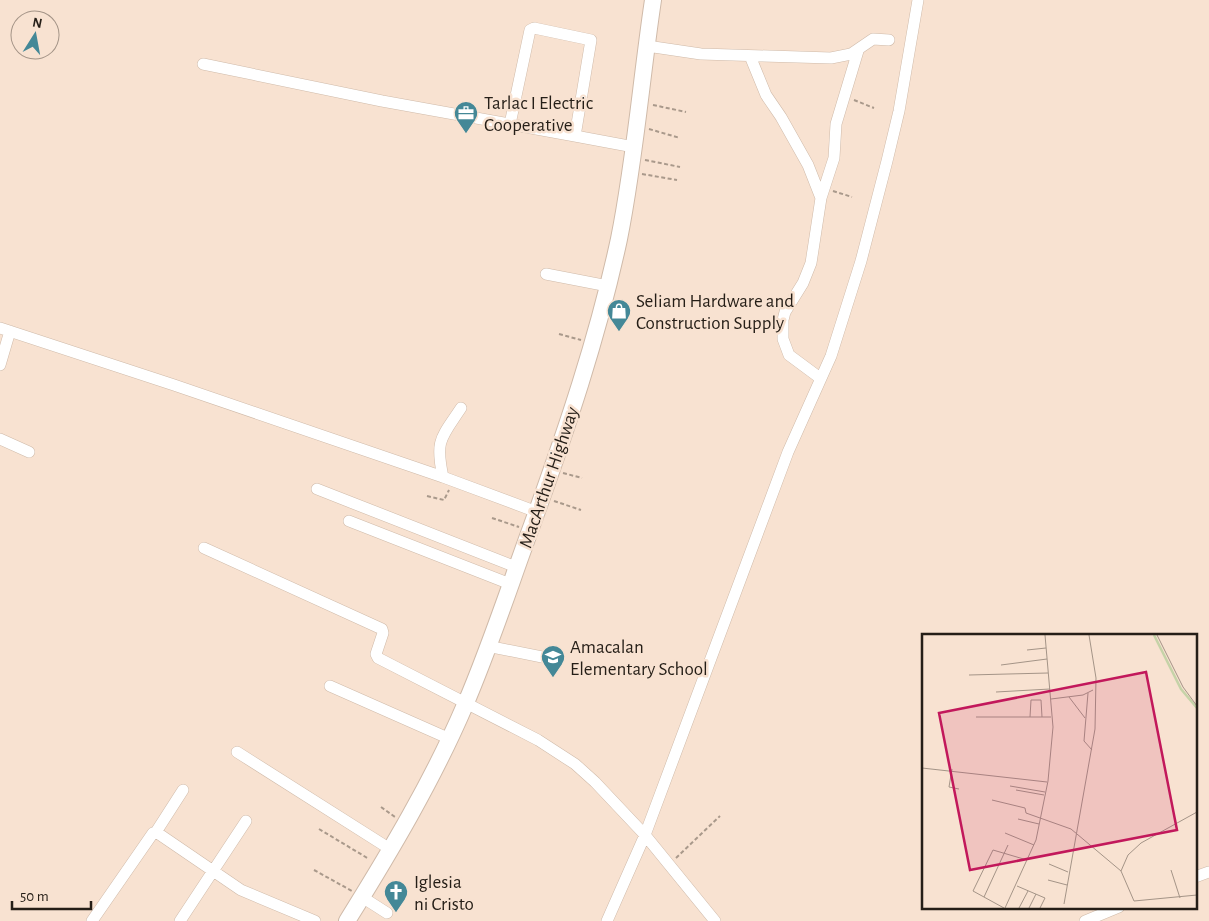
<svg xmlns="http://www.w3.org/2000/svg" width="1209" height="921" font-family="'Alegreya Sans',sans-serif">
<rect width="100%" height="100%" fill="#f8e2d1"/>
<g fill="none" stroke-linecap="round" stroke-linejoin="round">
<g stroke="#cfbaa9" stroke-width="12">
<path id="minor" d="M647,46L701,54L831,58L851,54L873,39L889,40
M750,56L766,95L781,117L808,165L821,198
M203,64L382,101L575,136
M510,124L530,30L534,28L591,40L575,136L634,147
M546,274L608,286
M0,328L174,385L443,477L537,512
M0,365L10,331
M820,378L789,355L783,339V320L785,312L803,283L811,263L821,198L834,158L836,124L858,51
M0,439L29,452
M443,477C435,440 441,438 461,408
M317,489L516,567
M349,521L510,584
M204,548L382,629L383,633L376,654L378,658L538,740L575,764L595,782L645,835L715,921
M487,646L557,660
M330,686L450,739
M237,752L390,849
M156,832L183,790
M1195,877L1209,872
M362,897L387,913
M92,921L153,833L156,832L241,890L315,921
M180,921L246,821
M607,921L645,835L788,452L831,356L861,261L887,161L899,111L918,0
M1085,921L1119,907"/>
</g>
<g stroke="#cfbaa9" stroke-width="18">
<path id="highway" d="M347,921C390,852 433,780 465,705C490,647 510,585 532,525C566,431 598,337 619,239C635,160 641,80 653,0"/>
</g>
<path stroke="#a9998b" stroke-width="2" stroke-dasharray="4 2.5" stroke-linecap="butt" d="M854,100L874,108
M653,105L686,112
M649,129L680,138
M645,160L680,167
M642,174L677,180
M833,191L852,197
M559,334L581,340
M563,473L582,478
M427,496L444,500L449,490
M554,501L581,510
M492,518L519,527
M381,807L395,817
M319,829L369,859
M676,858L720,816
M314,870L352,891"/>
<use href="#minor" stroke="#fff" stroke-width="11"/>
<use href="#highway" stroke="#fff" stroke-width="16"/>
</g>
<defs>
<g id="office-pin" transform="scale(1.25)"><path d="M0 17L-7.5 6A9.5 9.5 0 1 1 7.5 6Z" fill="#448897" stroke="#f8e2d1"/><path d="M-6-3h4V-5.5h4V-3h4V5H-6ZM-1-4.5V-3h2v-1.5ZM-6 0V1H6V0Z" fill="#fff"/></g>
<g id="shop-pin" transform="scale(1.25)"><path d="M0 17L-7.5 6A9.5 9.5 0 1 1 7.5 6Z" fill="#448897" stroke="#f8e2d1"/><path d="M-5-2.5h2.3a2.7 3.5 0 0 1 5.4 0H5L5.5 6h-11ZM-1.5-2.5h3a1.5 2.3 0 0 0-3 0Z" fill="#fff"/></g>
<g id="school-pin" transform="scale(1.25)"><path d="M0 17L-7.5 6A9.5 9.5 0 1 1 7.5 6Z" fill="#448897" stroke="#f8e2d1"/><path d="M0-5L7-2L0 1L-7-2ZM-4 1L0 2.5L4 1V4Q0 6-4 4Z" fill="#fff"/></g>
<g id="church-pin" transform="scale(1.25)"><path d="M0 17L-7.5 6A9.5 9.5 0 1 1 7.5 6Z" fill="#448897" stroke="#f8e2d1"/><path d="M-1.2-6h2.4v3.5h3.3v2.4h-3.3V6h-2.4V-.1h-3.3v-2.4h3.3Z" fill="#fff"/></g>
</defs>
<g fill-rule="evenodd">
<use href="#office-pin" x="466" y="113"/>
<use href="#shop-pin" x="619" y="311"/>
<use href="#school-pin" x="553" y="657"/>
<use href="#church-pin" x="396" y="892"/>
</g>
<g text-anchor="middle" stroke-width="5" stroke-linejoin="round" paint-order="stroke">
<g font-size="19" fill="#251e17" stroke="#f8e2d1" text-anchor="start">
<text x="484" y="109">Tarlac I Electric<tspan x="484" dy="22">Cooperative</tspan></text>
<text x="636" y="307">Seliam Hardware and<tspan x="636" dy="22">Construction Supply</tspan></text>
<text x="570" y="653">Amacalan<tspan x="570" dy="22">Elementary School</tspan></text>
<text x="414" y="888">Iglesia<tspan x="414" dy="22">ni Cristo</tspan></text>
</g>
<g font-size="19" fill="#251e17" stroke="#f8e2d1">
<text transform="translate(548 477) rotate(-71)" y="7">MacArthur Highway</text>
</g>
</g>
<g transform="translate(922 634)">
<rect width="275" height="275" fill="#f8e2d1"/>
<path fill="none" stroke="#c6d3a8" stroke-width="2.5" d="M232,1L259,55L275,74"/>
<path fill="none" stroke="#a49487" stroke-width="1" d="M235,1L261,53L275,72M105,16L124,14M79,31L125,25M47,41L126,39M74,58L128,55M166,59L162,107L170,116M147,63L163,84M129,65L161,61L171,56M54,83H120M108,83L109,66H119L120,83H129M0,134L125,148M30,135L27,153L37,155M88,152L123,158M94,156L122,161M70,166L103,174L104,179L149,195L199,237L212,267L275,261M96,185L117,190M83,199L112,211M127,230L146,238M249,236L258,264M199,237L206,221L219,209L275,178M126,246L145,251M95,252L123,264L118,274M62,263L86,211M142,270L173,95L174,44L167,1M82,274L51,257L71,216L105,226M83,274L114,206L126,147L131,93L123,1M97,274L106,257M107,274L114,260"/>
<path fill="#c2185b" fill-opacity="0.15" stroke="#c2185b" stroke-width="2.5" d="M224,38L255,196L48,236L17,79Z"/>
<rect width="275" height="275" fill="none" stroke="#251e17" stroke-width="2.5"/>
</g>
<g transform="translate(35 35) rotate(11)"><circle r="24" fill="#f8e2d1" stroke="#a49487"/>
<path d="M0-4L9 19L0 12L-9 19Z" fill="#448897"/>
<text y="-8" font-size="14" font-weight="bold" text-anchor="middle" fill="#251e17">N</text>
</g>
<path d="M12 901v8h79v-8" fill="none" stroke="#251e17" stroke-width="2.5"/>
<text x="20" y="901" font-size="15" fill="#251e17" stroke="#f8e2d1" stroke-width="4" paint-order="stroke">50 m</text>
</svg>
